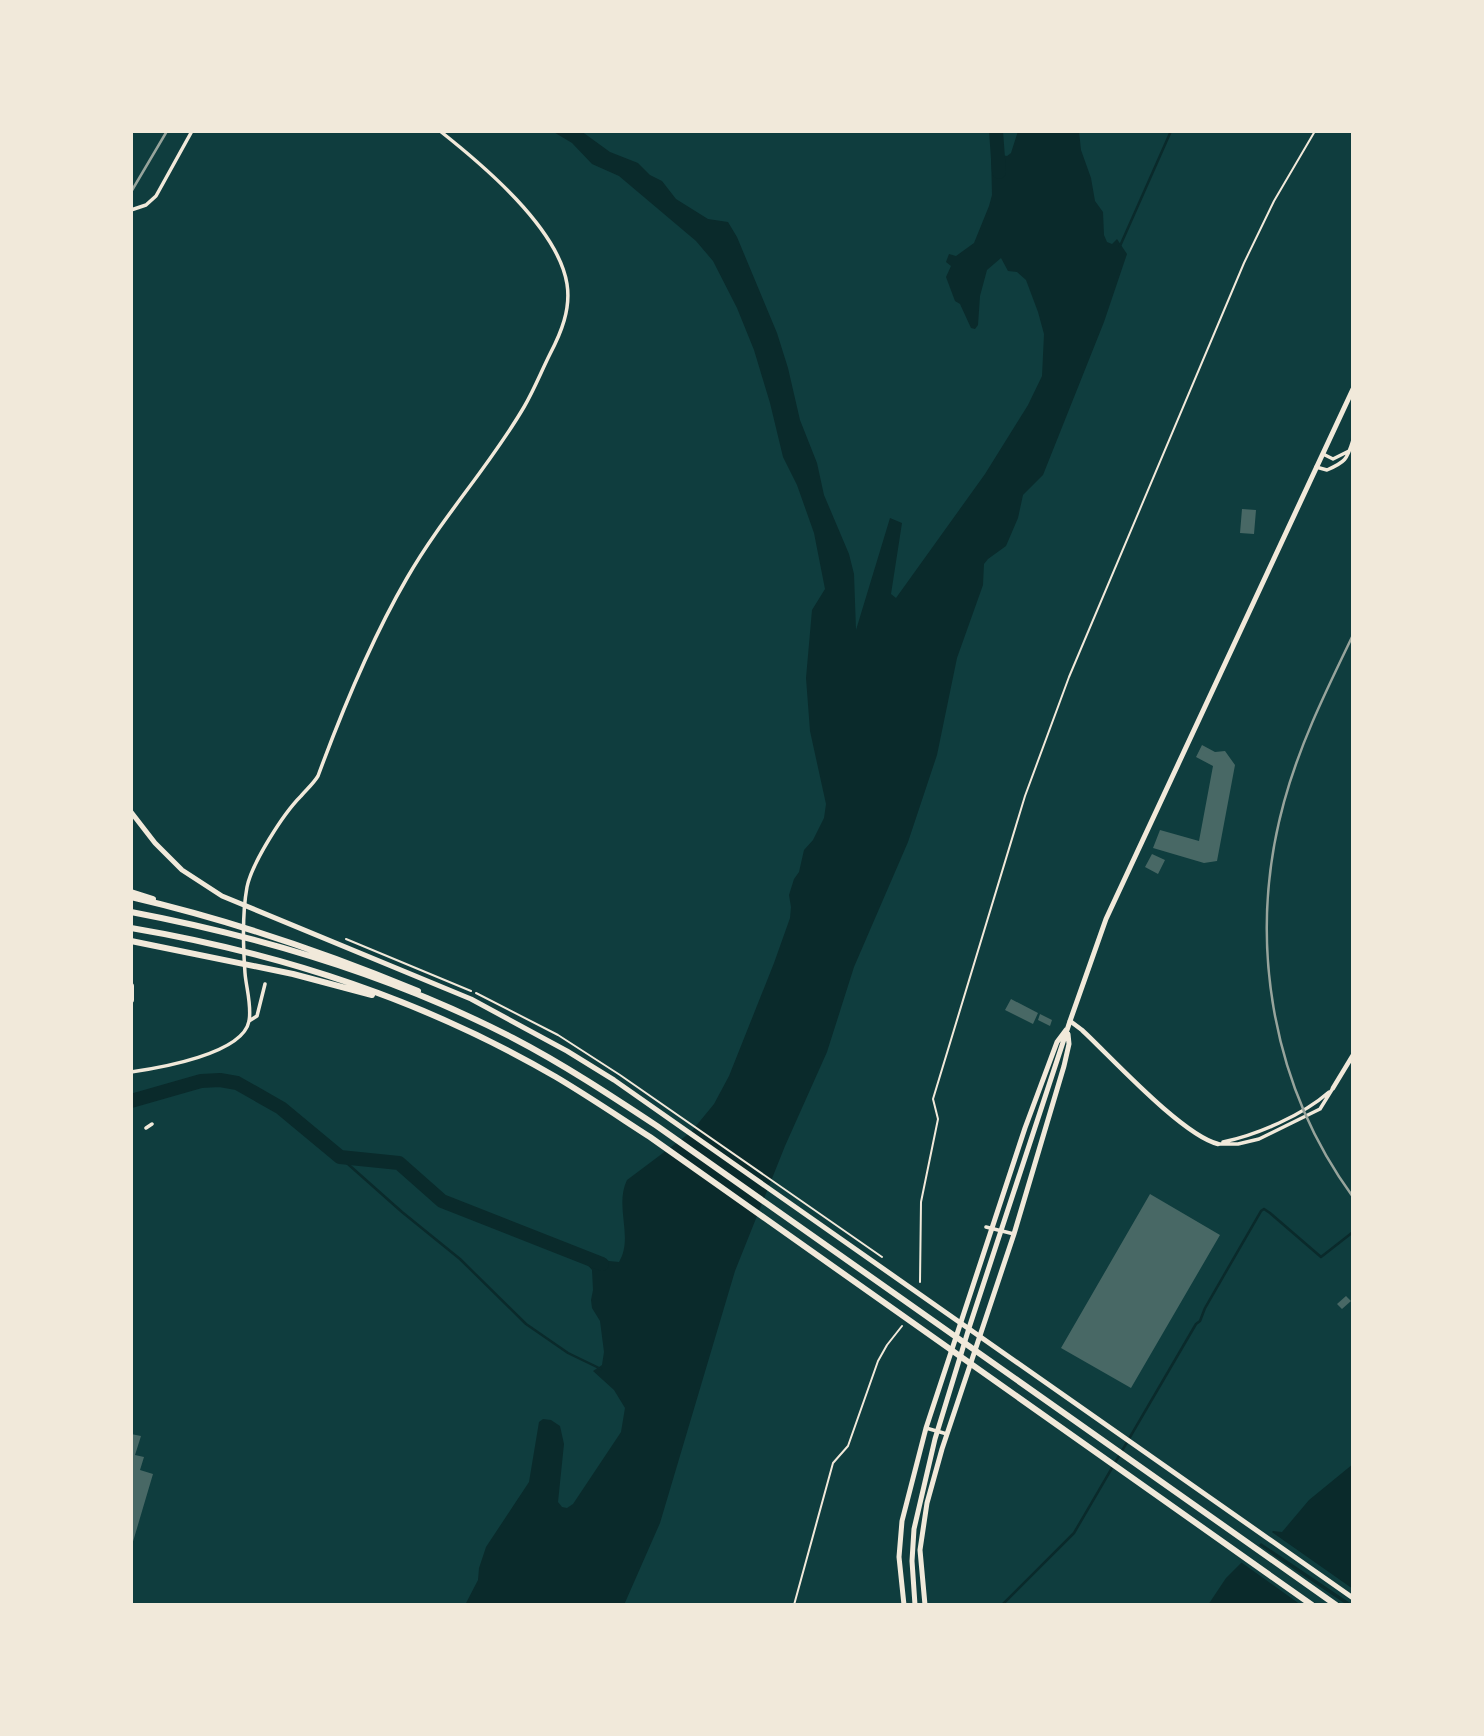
<svg xmlns="http://www.w3.org/2000/svg" width="1484" height="1736" font-family="Rubik,sans-serif">
<rect width="100%" height="100%" fill="#0f3d3e"/>
<path fill="#0a2a2b" d="M552,131H581L610,152L638,163L650,175L662,181L676,199L708,219L728,222L737,237L777,333L788,368L800,420L817,463L824,495L849,554L854,574L856,630L890,518L902,523L891,594L896,598L985,474L1028,405L1042,376L1044,334L1038,312L1026,280L1017,272L1008,271L1001,258L987,270L980,296L978,325L975,329L971,328L960,304L955,301L946,277L951,266L946,262L949,254L956,256L974,243L989,206L992,195L991,153L1007,156L1011,153L1018,131H1079L1081,150L1091,178L1095,201L1103,212L1104,235L1107,242L1112,244L1117,239L1127,254L1104,322L1043,475L1023,495L1018,518L1006,546L988,559L984,564L983,585L957,658L937,755L908,842L854,967L827,1052L785,1146L735,1271L660,1523L624,1605H465L478,1580L479,1568L486,1547L529,1482L539,1422L543,1419L551,1420L560,1426L564,1444L558,1502L562,1507L567,1508L573,1504L621,1432L625,1408L614,1390L593,1371L602,1365L604,1352L600,1321L592,1308L591,1300L593,1290L592,1270L584,1261L589,1253L609,1261L619,1262C634,1237 614,1207 627,1180L691,1132L714,1104L729,1076L774,963L790,918L791,907L789,895L794,879L799,872L804,850L813,840L824,818L826,804L810,731L806,678L812,610L825,589L814,533L797,485L783,457L770,403L754,350L737,308L713,261L696,241L619,176L592,164L572,143Z
M1353,1464V1605H1208L1226,1578L1273,1531L1282,1532L1309,1500Z"/>
<path fill="#0f3d3e" d="M1269,1530L1353,1589V1605L1258,1541Z
M1256,1543L1298,1572L1347,1605H1301L1238,1560Z"/>
<g fill="none" stroke-linecap="round" stroke-linejoin="round">
<path stroke="#0a2a2b" stroke-width="2.5" d="M1120,246L1171,131
M340,1157L402,1212L460,1259L526,1324L568,1353L601,1369
M1002,1605L1074,1533L1196,1324L1200,1321L1205,1308L1261,1211L1264,1209L1270,1213L1321,1257L1353,1232"/>
<path stroke="#0a2a2b" stroke-width="14" d="M996,131L999,172
M131,1101L201,1081L220,1080L237,1083L281,1108L340,1157L399,1163L442,1201L602,1264"/>
</g>
<path fill="#486865" d="M1242,509L1256,510L1254,534L1240,533Z
M1202,745L1215,752L1225,751L1235,765L1217,861L1204,863L1153,848L1160,830L1199,841L1213,766L1196,757Z
M1152,854L1165,860L1158,874L1145,867Z
M1011,999L1038,1013L1033,1024L1005,1010Z
M1040,1014L1052,1020L1050,1026L1038,1020Z
M1150,1194L1220,1235L1131,1388L1061,1348Z
M1346,1296L1351,1301L1342,1309L1337,1304Z
M131,1434L141,1436L135,1455L144,1457L140,1470L153,1474L132,1545Z"/>
<g fill="none" stroke-linecap="round" stroke-linejoin="round">
<path stroke="#f1e9da" stroke-width="2" d="M346,939L471,991
M476,993L558,1035L620,1075L882,1257
M920,1282L921,1202L938,1119L933,1099L1025,796L1069,677L1244,263L1274,201L1315,131
M794,1605L833,1463L848,1446L878,1361L887,1345L902,1326"/>
<path stroke="#f1e9da" stroke-width="3.5" d="M131,210L146,205L156,196L192,131
M1323,454L1333,459L1349,451
M1316,467L1327,470C1345,462 1347,460 1353,440
M249,1021L257,1016L265,984
M131,1072C159,1068 243,1054 249,1021C252,1006 246,987 245,973C243,945 242,914 247,887C252,863 283,814 301,796C307,789 313,784 318,776C343,708 371,640 407,578C442,517 489,467 524,407C534,390 541,372 550,354C561,333 571,309 567,284C558,228 483,165 440,131
M146,1128L152,1124
M1223,1142C1257,1135 1303,1115 1329,1092
M1218,1144H1238L1259,1139L1320,1109L1333,1088
M986,1227L1014,1234
M926,1428L947,1434"/>
<path stroke="#f1e9da" stroke-width="4.5" d="M1070,1021L1082,1030C1112,1058 1182,1135 1218,1144
M1333,1088L1353,1055"/>
<path stroke="#f1e9da" stroke-width="5" d="M904,1605L899,1557L902,1521L926,1428L1025,1128L1057,1042L1066,1030
M915,1605L912,1561L914,1529L935,1439L969,1328L1070,1021L1106,919L1353,389
M925,1605L920,1550L927,1503L942,1449L1014,1234L1064,1066L1069,1044L1068,1034"/>
<path stroke="#f1e9da" stroke-width="5" d="M131,812L155,843L182,870L222,896L471,999L567,1051L614,1080L1353,1598"/>
<path stroke="#f1e9da" stroke-width="6" d="M131,892L153,899
M131,897C230,920 324,952 418,991
M131,912C263,937 393,976 513,1038C563,1064 610,1095 657,1126L1336,1605
M131,928C279,953 426,1001 556,1077C588,1096 619,1117 650,1137L1312,1605
M131,941L293,974L372,995
M131,986V1000"/>
<path stroke="#97a49c" stroke-width="2.5" d="M131,192L167,131
M1353,635C1327,689 1300,743 1284,802C1247,937 1270,1083 1353,1197"/>
</g>
<rect width="1484" height="1736" fill="none" stroke="#f1e9da" stroke-width="266"/>
</svg>
